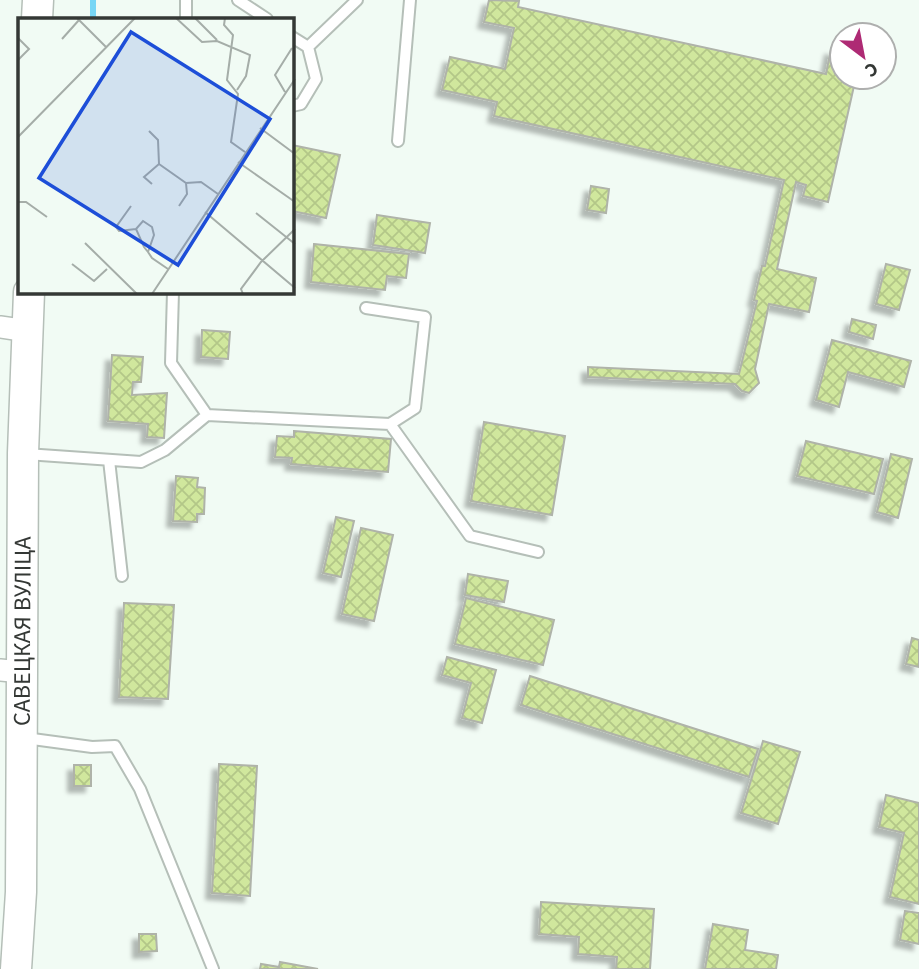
<svg xmlns="http://www.w3.org/2000/svg" width="919" height="969" font-family="'Source Sans 3',sans-serif">
<defs>
<pattern id="building-cross-hatch" width="8" height="8" patternUnits="userSpaceOnUse" patternTransform="scale(1.75)"><rect width="8" height="8" fill="#d0e79d"/><path d="M0 0l8 8M0 8l8-8" fill="none" stroke="#b3c788"/></pattern>
<filter id="shadow"><feDropShadow dx="-6" dy="6" stdDeviation="2" flood-color="#0004"/></filter>
</defs>
<rect width="100%" height="100%" fill="#f1fbf4"/>
<g fill="none" stroke-linecap="round" stroke-linejoin="round">
<path stroke="#77d6f5" stroke-width="6" d="M93,19V0"/>
</g>
<path fill="url(#building-cross-hatch)" stroke="#afb3a9" stroke-width="2" filter="url(#shadow)" d="M489,0L519,1L518,7L826,74L831,49L842,52V77H856L828,202L803,196L806,185L796,182L777,269L816,278L809,312L769,304L755,369L759,383L749,393L742,391L735,384L588,377V367L739,374L757,301L754,300L762,266H765L784,180L494,116L497,102L442,90L450,57L505,69L514,28L484,22Z
M292,145L340,155L326,218L292,211Z
M591,186L609,189L606,213L587,210Z
M377,215L430,223L425,253L373,245Z
M314,244L409,254L406,278L387,276L385,290L311,282Z
M886,264L910,270L899,310L876,304Z
M852,319L876,325L873,339L849,332Z
M202,330L230,332L228,359L201,357Z
M832,340L911,361L904,387L848,372L839,407L816,400Z
M112,355L143,357L141,382H133L132,395L167,393L164,438L147,437L148,424L108,421Z
M484,422L565,436L552,515L471,501Z
M294,431L391,439L388,472L291,464L292,458L275,457L277,436L294,437Z
M806,441L883,459L874,494L797,476Z
M891,454L912,459L898,518L877,512Z
M176,476L198,478L197,487L205,488L204,514H197V522L173,521Z
M336,517L354,521L341,577L323,573Z
M361,528L393,535L374,621L342,614Z
M468,574L508,581L504,602L465,595Z
M466,598L554,620L543,665L455,644Z
M124,603L174,605L168,699L119,697Z
M912,638L919,640V667L906,664Z
M447,657L496,670L482,723L462,718L471,683L442,675Z
M530,676L758,749L749,777L521,705Z
M763,741L800,752L778,824L741,813Z
M219,764L257,766L250,896L212,893Z
M74,765H91V786H74Z
M886,795L919,803V904L890,897L904,833L879,827Z
M541,902L654,909L650,969H616L617,957L578,954L579,937L539,934Z
M905,911L919,913V944L900,940Z
M713,924L748,930L745,950L778,955L776,969H705Z
M139,934H156L157,951L139,952Z
M280,962L318,969H260L261,964L279,967Z"/>
<g fill="none" stroke-linecap="round" stroke-linejoin="round">
<g stroke="#b5bfb8" stroke-width="14">
<path id="lane" d="M186,0V19
M238,0L267,19
M292,37L308,47L316,79L301,104L292,106
M308,47L357,0
M398,141L410,0
M173,292L171,363L207,415
M366,308L425,317L415,408L390,424
M26,454L141,462L165,450L207,415L390,424L470,536L538,552
M109,460L122,576
M25,738L92,747L115,746L140,789L213,969"/>
</g>
<g stroke="#b5bfb8" stroke-width="24">
<path id="street" d="M0,327L28,331
M0,670L22,672"/>
</g>
<g stroke="#b5bfb8" stroke-width="33">
<g id="secondary">
<path d="M37,19L38,0"/>
<path id="s1" d="M16,969L21,892L23,453L29,292"/>
</g>
</g>
<use href="#lane" stroke="#fff" stroke-width="10"/>
<use href="#street" stroke="#fff" stroke-width="21"/>
<use href="#secondary" stroke="#fff" stroke-width="30"/>
</g>
<g text-anchor="middle" stroke-width="5" stroke-linejoin="round" paint-order="stroke">
<g font-size="24" fill="#343835" stroke="#fff">
<text dy="8" stroke="none"><textPath href="#s1" startOffset="338">САВЕЦКАЯ ВУЛІЦА</textPath></text>
</g>
</g>
<g transform="translate(18 18)">
<rect width="276" height="276" fill="#f1fbf4"/>
<path fill="none" stroke="#a5ada8" stroke-width="2" d="M59,0L89,30M158,0L184,24L199,23L232,37L228,58L219,72M177,0L199,22M207,0L206,7L215,17L209,62L220,76L213,124L227,134M0,20L11,31L0,42M44,21L61,2M267,74L257,57L274,30M242,110L277,136M131,113L140,122L141,146L168,165L183,164L200,176M0,119L117,0M220,144L277,184M134,166L126,159L141,146M0,184H8L29,199M113,188L98,209L101,213L118,211M161,188L169,176L168,165M187,194L277,270M238,195L277,226M67,225L119,276M130,234L136,217L134,209L125,203L118,211L126,229L130,234L134,240L150,251M54,246L76,263L89,251M134,276L277,61M225,276L223,271L243,244L277,211"/>
<path fill="#1d4ed8" fill-opacity="0.15" stroke="#1d4ed8" stroke-width="3.5" d="M113,14L252,101L160,247L21,160Z"/>
<rect width="276" height="276" fill="none" stroke="#343835" stroke-width="3.5"/>
</g>
<g transform="translate(863 56) rotate(148)"><circle r="33" fill="#ffffff" stroke="#aeafae" stroke-width="2"/>
<path d="M0-5L12 26L0 18L-12 26Z" fill="#ae2a74"/>
<text y="-10" font-size="19" font-weight="bold" text-anchor="middle" fill="#343835">С</text>
</g>
</svg>
